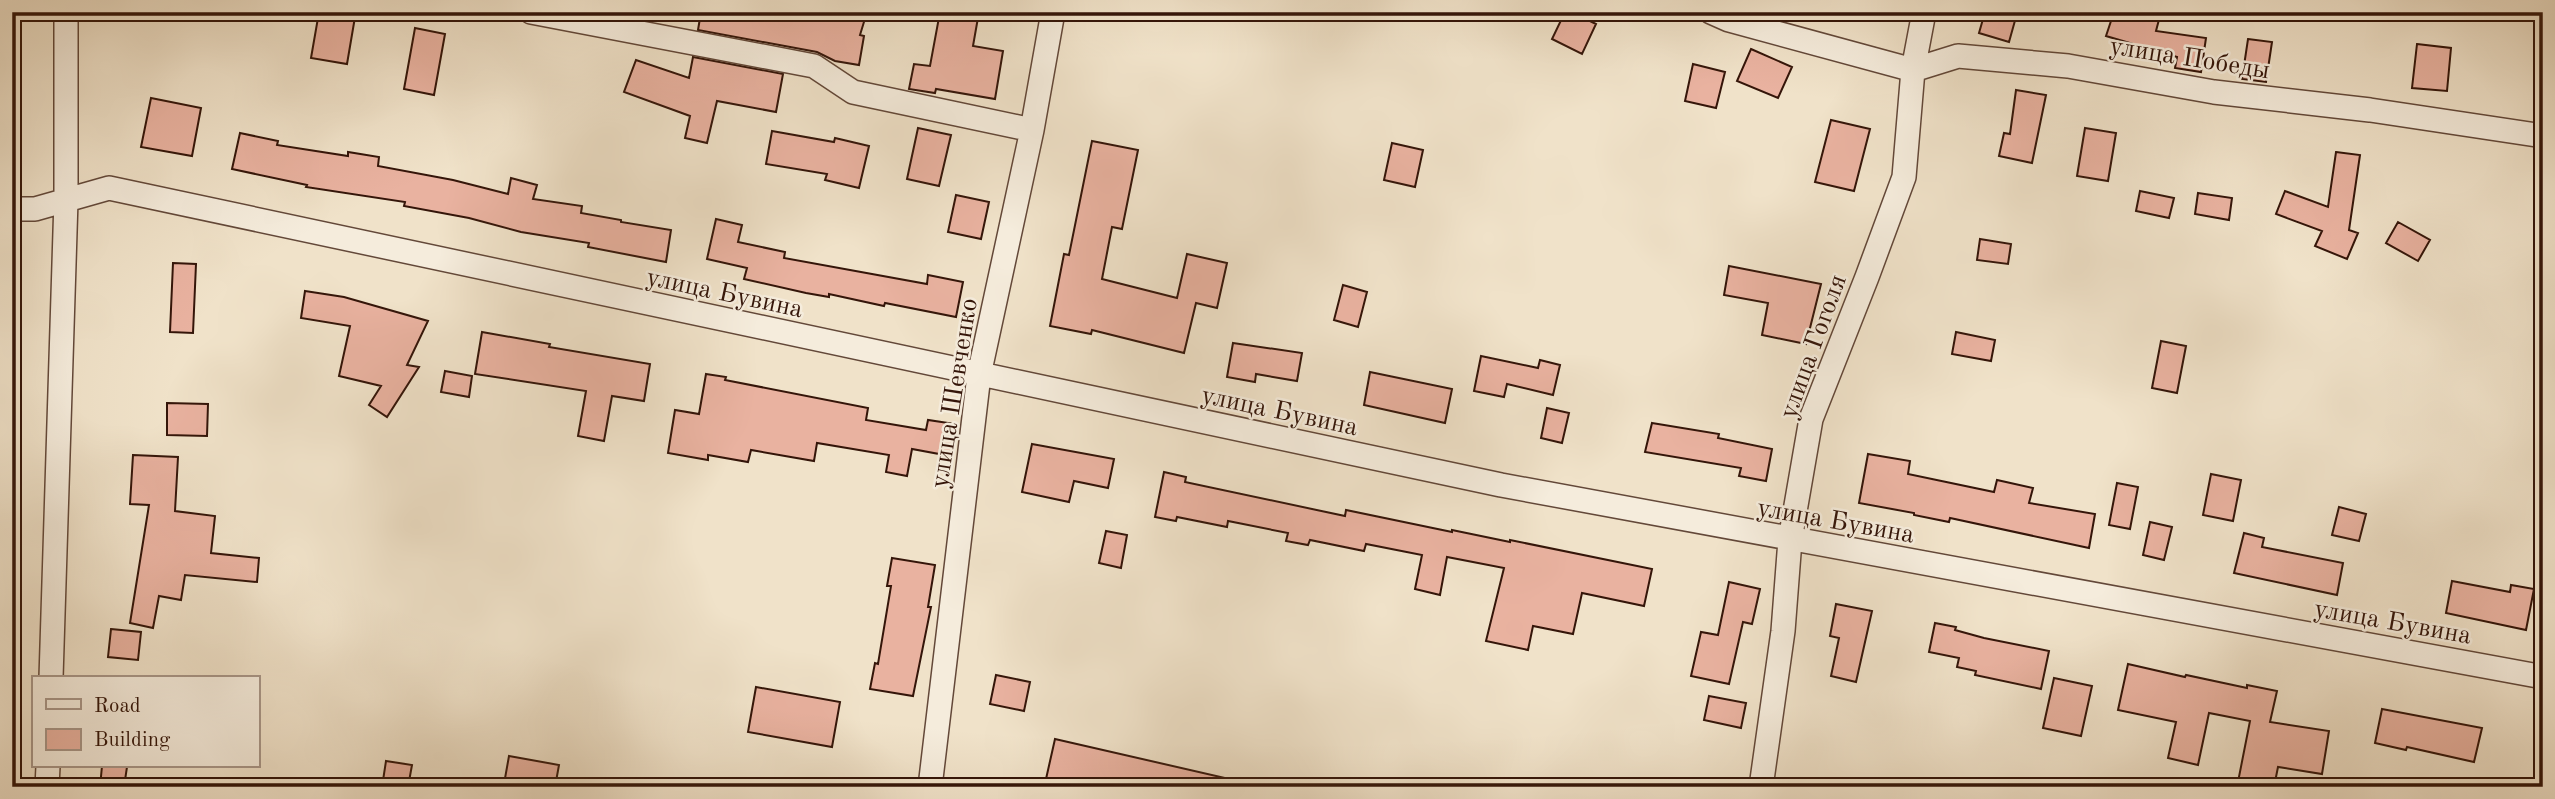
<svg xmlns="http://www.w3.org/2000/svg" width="2555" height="799" font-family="'Old Standard TT',serif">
<rect width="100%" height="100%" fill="#f0e2c9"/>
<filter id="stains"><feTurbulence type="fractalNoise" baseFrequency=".00286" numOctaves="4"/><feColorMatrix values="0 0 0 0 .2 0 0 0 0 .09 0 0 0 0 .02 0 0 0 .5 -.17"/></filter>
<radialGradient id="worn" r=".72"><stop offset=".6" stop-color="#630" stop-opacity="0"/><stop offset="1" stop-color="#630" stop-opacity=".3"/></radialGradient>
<path fill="#e9b2a0" stroke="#341509" stroke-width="2" d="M319,12L355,17L347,64L311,58Z
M701,12H756L782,17L783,12H867L860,35L864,36L859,65L835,61L817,52L698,30Z
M940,12H979L973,46L1003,51L995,99L936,89L935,93L909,89L914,64L930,66Z
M1565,12H1572L1596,24L1582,54L1552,39Z
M1985,12H1998L2016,17L2009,42L1979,33Z
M2114,12H2161L2156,31L2206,38L2201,72L2175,68L2177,57L2106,36Z
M415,28L445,34L434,95L404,89Z
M2248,39L2272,42L2266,82L2242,79Z
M2417,44L2451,48L2447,91L2412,88Z
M1751,49L1792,67L1778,98L1737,81Z
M693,57L783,74L776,112L717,101L707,143L685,138L690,116L624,92L636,60L689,78Z
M1693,64L1725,72L1716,108L1685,101Z
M2016,90L2046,95L2032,163L1999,156L2004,133L2010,134Z
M151,98L201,108L192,156L141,147Z
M1831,120L1870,129L1854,191L1815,182Z
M918,128L951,135L939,186L907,179Z
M2085,128L2116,133L2108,181L2077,176Z
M772,131L834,142L835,138L869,146L859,188L825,180L827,174L766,164Z
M240,133L278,141L277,145L348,156V152L379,157L378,166L453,180L508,194L511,178L537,185L533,199L582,206L581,213L621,220V222L671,230L666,262L588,247L589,243L521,232L469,218L404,206L405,202L306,187L307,185L232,169Z
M1092,141L1138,150L1122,229L1112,227L1102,279L1177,298L1187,254L1227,263L1217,308L1196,303L1184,353L1092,330L1091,334L1050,326L1064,254L1069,255Z
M1392,143L1423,150L1415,187L1384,180Z
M2336,152L2360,155L2349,230L2358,233L2347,259L2315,246L2322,231L2276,214L2285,191L2328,207Z
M2140,191L2174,198L2169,218L2136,211Z
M2198,193L2232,198L2229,220L2195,214Z
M956,195L989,202L981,239L948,232Z
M716,219L742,225L738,242L785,252L784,258L927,284L928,275L963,282L956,317L885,303L884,306L829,294V297L806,293L744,279L747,268L707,259Z
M2398,222L2430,240L2418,261L2386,243Z
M1980,239L2011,244L2008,264L1977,260Z
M173,263L196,264L193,333L170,332Z
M1729,266L1821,284L1806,344L1762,335L1768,303L1724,295Z
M1343,285L1367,292L1358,327L1334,320Z
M305,291L344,297L428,321L407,365L419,367L387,417L369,405L381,386L339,376L350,326L301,318Z
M482,332L550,344L549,347L650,364L644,401L612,396L604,441L578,436L586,391L475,374Z
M1956,332L1995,340L1991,361L1952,354Z
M2161,341L2186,346L2177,393L2152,388Z
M1233,343L1302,353L1297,381L1256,374L1255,382L1227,377Z
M1481,356L1538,368L1540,360L1560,365L1553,395L1507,384L1504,397L1474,391Z
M445,371L472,376L469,397L441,392Z
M1370,372L1452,389L1445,423L1364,405Z
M706,374L726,377L725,380L868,408L866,420L926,430L928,420L955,424L950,456L912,449L907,476L886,472L889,455L817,443L814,461L751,450L748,462L708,455V460L668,453L675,410L699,414Z
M167,403L208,404L207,436L167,435Z
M1547,408L1569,413L1562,443L1541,438Z
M1652,423L1719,434L1718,438L1772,449L1766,481L1739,476L1741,468L1645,452Z
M1032,444L1114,459L1108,488L1074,481L1069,502L1022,492Z
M1868,454L1910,461L1908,474L1994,492L1997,480L2033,488L2029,503L2095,514L2089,548L1950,518L1949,522L1914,515V513L1859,503Z
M133,455L178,457L175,511L215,516L211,553L259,558L257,582L185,575L181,600L159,596L153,628L130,623L149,505L130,504Z
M1164,472L1186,477L1185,482L1345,516L1346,510L1452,532V530L1510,542V540L1652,569L1644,606L1582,593L1573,634L1533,626L1528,650L1486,641L1504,568L1447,557L1440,595L1415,589L1422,555L1366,544L1364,551L1310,540L1308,545L1286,541L1288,533L1228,521L1227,527L1177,517L1176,521L1155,517Z
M2211,474L2241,480L2233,521L2203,515Z
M2117,483L2138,487L2130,529L2109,525Z
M2339,507L2366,514L2359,541L2332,535Z
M2150,522L2172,527L2164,560L2143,555Z
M1106,531L1127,535L1121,568L1099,563Z
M2244,533L2264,538L2262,547L2343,563L2337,595L2234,573Z
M892,558L935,565L928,607H931L913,696L870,689L875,663L878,664L891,586H887Z
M2452,581L2510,592L2511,585L2534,589L2526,630L2446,613Z
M1729,582L1760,589L1752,624L1743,622L1729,684L1691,676L1701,632L1718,635Z
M1836,604L1872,611L1856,682L1831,676L1839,638L1830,636Z
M1935,623L1956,627L1955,630L1984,638L2049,651L2041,689L1975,675L1976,671L1957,667L1959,658L1929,652Z
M111,629L141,632L138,660L108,657Z
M2128,664L2185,677L2186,675L2247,688V685L2277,691L2270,722L2329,731L2322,774L2278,767L2274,787H2237L2250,721L2209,713L2198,765L2168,758L2176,722L2118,710Z
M996,675L1030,682L1024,711L990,704Z
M2054,678L2092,686L2081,736L2043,728Z
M756,687L840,702L832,747L748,732Z
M1709,696L1746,703L1741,728L1704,720Z
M2382,709L2482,728L2474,762L2407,747L2406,750L2375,743Z
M1055,739L1225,778L1224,787H1078L1046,779Z
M509,756L559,765L555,787H522L504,784Z
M386,761L412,765L408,787H382Z
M102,766L127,767L124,787H100Z"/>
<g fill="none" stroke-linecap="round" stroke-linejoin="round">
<g stroke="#634839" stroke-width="26">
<path id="minor" d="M531,12L814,66L853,92L1032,130
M1711,12L1729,20L1913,70L1958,56L2068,66L2214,92L2370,110L2543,136
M12,209H35L109,188L1501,485L2543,677
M51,678L66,200V12
M47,787L48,766
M930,787L979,375L1032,130L1053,12
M1761,787L1783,631L1790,540L1811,419L1867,277L1904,177L1913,70L1924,12"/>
</g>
<use href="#minor" stroke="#f5ecdc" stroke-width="23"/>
</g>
<g text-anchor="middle" stroke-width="5" stroke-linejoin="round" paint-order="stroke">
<g font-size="26" fill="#341509" stroke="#f5ecdc">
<text transform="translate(2190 57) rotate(9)" y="9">улица Победы</text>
<text transform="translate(725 292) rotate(12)" y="9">улица Бувина</text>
<text transform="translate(1812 346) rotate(-70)" y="9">улица Гоголя</text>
<text transform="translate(953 393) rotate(-81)" y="9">улица Шевченко</text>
<text transform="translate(1280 410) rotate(12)" y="9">улица Бувина</text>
<text transform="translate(1836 520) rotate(10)" y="9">улица Бувина</text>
<text transform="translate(2393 621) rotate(10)" y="9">улица Бувина</text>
</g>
</g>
<rect width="2555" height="799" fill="none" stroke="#f0e2c9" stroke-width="42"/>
<rect x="14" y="14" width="2527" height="771" fill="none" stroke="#341509" stroke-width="3.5"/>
<rect x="21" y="21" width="2513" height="757" fill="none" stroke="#341509" stroke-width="2"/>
<rect x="32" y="676" width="228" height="91" fill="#f5ecdc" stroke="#a89688" stroke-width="2"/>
<rect x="46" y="699" width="35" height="10" fill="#f5ecdc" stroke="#a89688" stroke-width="2"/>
<text x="94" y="712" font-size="21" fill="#341509">Road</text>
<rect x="46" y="729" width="35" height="21" fill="#e9b2a0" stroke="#a89688" stroke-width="2"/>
<text x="94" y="746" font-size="21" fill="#341509">Building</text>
<rect width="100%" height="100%" filter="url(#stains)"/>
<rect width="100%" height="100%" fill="url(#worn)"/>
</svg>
